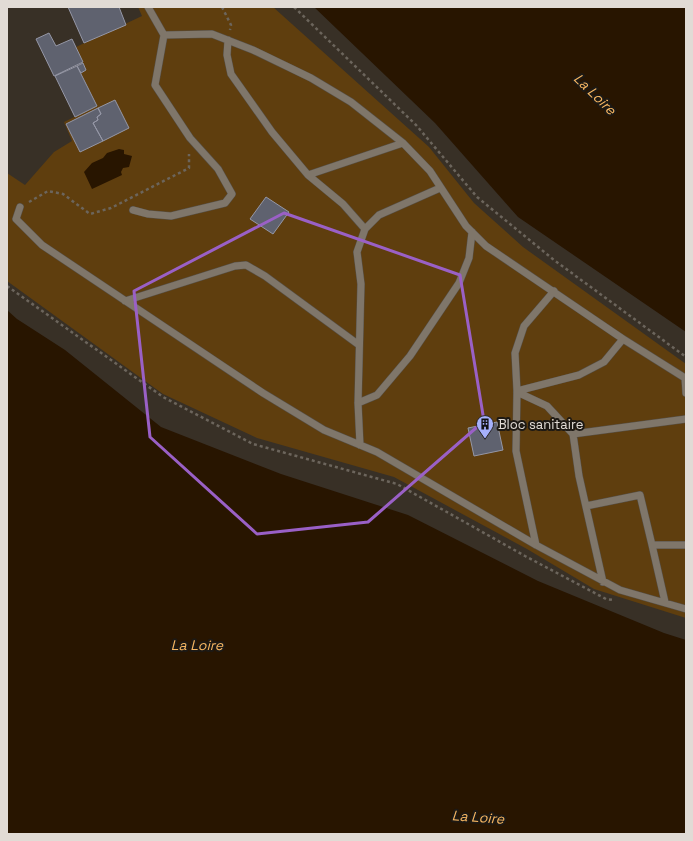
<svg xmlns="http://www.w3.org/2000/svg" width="693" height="841" font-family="'Space Grotesk',sans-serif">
<rect width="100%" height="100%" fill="#383026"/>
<path fill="#5f3e0e" d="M138,7H273L429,147L474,203L523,247L686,364V618L594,589L527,549L394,477L257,438L163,394L7,281V173L25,185L54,152L72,141L64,122L97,106L81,73L86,70L76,47L142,16Z"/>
<path fill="#281500" d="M314,7H686V332L518,217L435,123Z
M119,149L124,150V154L132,156L129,167L123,168L121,172L122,175L92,189L84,172L92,163L103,158L107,153Z
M7,310L17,319L65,350L161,427L281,474L408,515L538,581L664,633L686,640V834H7Z"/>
<path fill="#5f626f" stroke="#9597a6" d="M68,7H119L126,25L84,43Z
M49,33L56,46L72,39L83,62L54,76L36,39Z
M83,63L86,70L81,73L77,66Z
M77,66L97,106L75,117L55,76Z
M115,100L129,128L103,141L93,123L98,120L97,117L101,114L98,108Z
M98,108L101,114L97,117L98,120L93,123L103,141L80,152L66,124Z
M266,197L289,212L273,234L250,219Z
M497,422L503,450L474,456L468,428Z"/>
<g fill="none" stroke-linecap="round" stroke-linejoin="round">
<g stroke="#564f46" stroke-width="8">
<path id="service" d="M164,35L212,34L253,50L311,78L351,102L403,143L430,171L466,226L486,246L623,339L685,378L686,393
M228,40L227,55L231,74L272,132L308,175L343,204L365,229
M308,175L403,143
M20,207L16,219L42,245L263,393L324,430L377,452L536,545L620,590L686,609
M133,210L148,214L171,216L225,203L232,194L218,169L190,138L155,85L164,35L148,7
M125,301L235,266L246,265L265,276L359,345
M517,391L579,375L604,362L623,339
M517,392L547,406L573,434
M358,403L377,395L410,356L459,283L469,258L472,232
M360,445L358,403L361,284L357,252L365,229L379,215L440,188
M586,506L640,495L652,545
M536,545L516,451L517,391L515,353L524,326L554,291
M603,582L579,476L573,434L686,419
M665,602L652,545H686"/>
</g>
<path stroke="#6c655c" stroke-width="2.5" stroke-dasharray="3 3" stroke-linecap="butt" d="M222,7L231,25L230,30
M294,7L416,125L477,197L554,260L686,357
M29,202L48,191L63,194L90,214L111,208L189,168V154
M7,286L163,397L253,444L397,484L525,556L606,599L613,600"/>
<use href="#service" stroke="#7f766a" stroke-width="7"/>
</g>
<path fill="none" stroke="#9a60c6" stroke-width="3" stroke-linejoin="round" d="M284,213L460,275L484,421L368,522L257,534L150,437L134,291Z"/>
<defs>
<g id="building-pin" transform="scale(0.9)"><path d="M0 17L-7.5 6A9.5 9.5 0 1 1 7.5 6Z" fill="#a6b1fc" stroke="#1d1914"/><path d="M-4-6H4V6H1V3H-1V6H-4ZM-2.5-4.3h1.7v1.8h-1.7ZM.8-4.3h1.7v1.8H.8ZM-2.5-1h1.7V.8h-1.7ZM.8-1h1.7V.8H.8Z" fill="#111"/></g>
</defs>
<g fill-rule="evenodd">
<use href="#building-pin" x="485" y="424"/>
</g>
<g text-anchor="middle" stroke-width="4" stroke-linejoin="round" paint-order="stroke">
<g font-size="13" fill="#e1dbd5" stroke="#1d1914" text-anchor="start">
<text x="498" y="429">Bloc sanitaire</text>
</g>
<g font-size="14" font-style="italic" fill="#f7b762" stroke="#1d1914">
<text transform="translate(595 94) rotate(44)" y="5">La Loire</text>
<text x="197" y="650">La Loire</text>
<text transform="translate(478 817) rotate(4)" y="5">La Loire</text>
</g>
</g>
<rect width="693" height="841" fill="none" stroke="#e1dbd5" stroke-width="16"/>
</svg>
